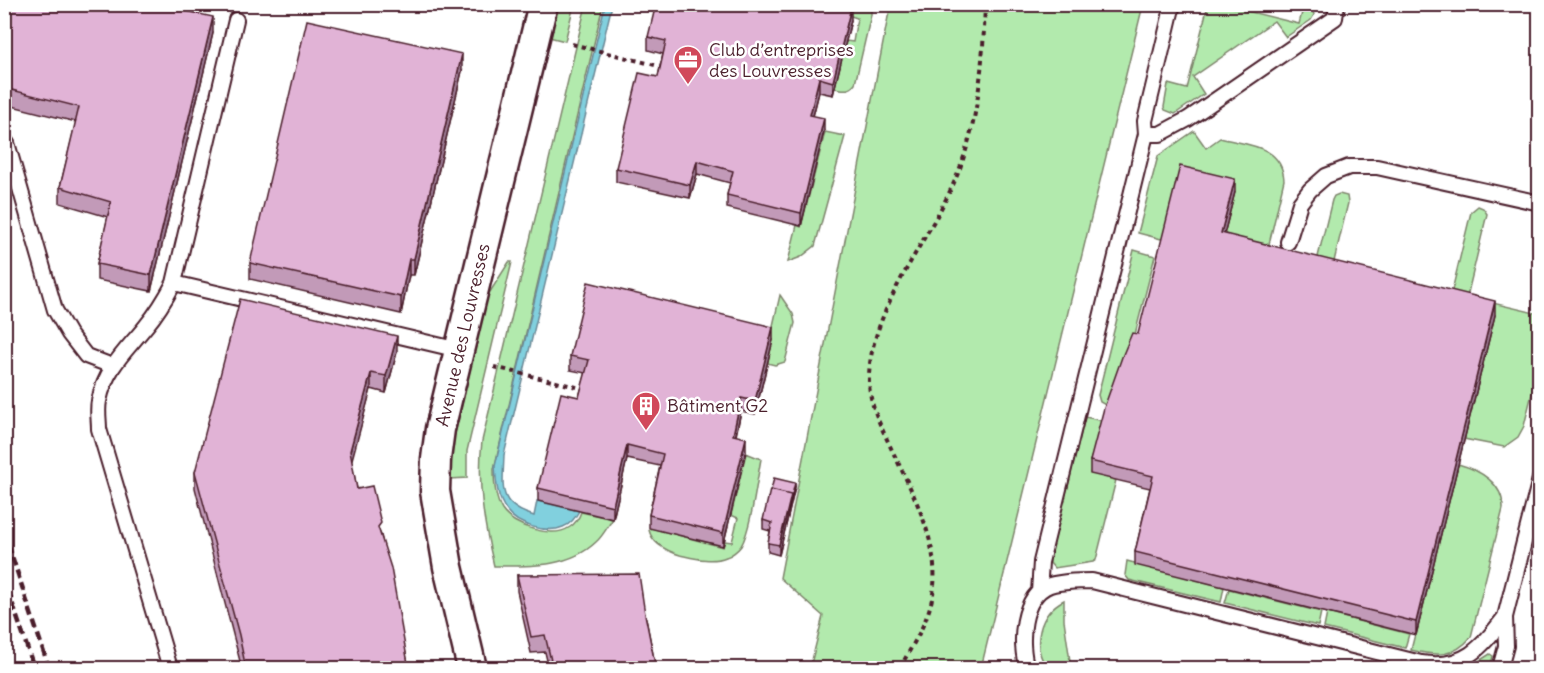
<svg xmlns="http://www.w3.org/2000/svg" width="1544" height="673" font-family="Delius,sans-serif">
<rect width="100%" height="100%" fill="#fff"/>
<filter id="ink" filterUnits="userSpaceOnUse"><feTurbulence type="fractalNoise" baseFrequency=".0167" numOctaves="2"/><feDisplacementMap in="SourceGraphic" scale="12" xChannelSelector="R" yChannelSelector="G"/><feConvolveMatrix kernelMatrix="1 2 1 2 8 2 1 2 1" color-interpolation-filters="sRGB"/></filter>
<g filter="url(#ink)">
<path fill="#b2eaad" stroke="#7e846c" stroke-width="1.5" d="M557,5H574L565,41L549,37Z
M586,5H603L494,469C494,482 495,498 502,510C513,527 553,539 570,527C576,523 579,518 581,512L613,519C607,527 603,536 596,542C569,568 529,566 494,566C484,524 477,484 482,441Z
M825,5H871V15L855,84C849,92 843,89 834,88L846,41L853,42L857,18L824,7Z
M892,5H1143L981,668H810L823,616L780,578L888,17Z
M1208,5H1223L1299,24L1304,5L1312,7L1314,15L1311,20L1286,37L1274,21L1193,77L1204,94L1175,114L1165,110L1164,107L1168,84L1187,89Z
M1194,131L1206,148L1220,138C1247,145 1282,145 1284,180L1266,257L1165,240L1138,233L1158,156Z
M825,132L845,136L815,246L801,257L788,262L797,225L801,227Z
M1339,194L1347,196L1348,203L1331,274L1315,269L1332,200L1334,196Z
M1478,206L1483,208L1487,214L1467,297L1539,314V365L1524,426L1518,437L1504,447L1464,439L1449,303L1471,212Z
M1134,250L1155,256L1132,346L1109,407L1100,402L1098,395Z
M509,262H512L467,451V478L450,479L453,442L488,295Z
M780,295L793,314L795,323L785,362L775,365L767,363L770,339Z
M1085,417L1104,421L1090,473L1116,480L1096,560L1093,562L1054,568L1050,563V558Z
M746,453L761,459C757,479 751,530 741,546C738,550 731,556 726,557C712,563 694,558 680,555C667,551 652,543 649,530L651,528L723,547L725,541L732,542L738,518L731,515Z
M1458,464C1480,470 1504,484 1503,509L1471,637C1454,658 1435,656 1411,650Z
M1127,561L1224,587L1221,602L1129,580L1125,575Z
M1229,589L1321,612L1318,626L1225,603Z
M1064,600V620L1071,668H1047C1031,645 1039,613 1064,600Z
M1327,613L1409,634L1405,648L1324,628Z
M1490,654L1493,656L1490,668H1468Z"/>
<path fill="#81d0de" stroke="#6b8996" stroke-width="1.5" d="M605,5H612L504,455C503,488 497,505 534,516L537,501L579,511C575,518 571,524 563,527C547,534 517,525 507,511C497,498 496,482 495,466Z"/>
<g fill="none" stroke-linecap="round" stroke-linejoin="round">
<g stroke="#4a1f2b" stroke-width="18">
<path id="service" d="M1173,4L1145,121L1146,134H1160L1188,119L1335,18L1337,4
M7,143L55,310L69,334L86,356L112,366
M1288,242L1300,203L1310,190L1326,176L1349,167H1377L1540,203
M174,283L236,20
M1039,592L1041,562L1146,134
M170,668L99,429C99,420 97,410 99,401C106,367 126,351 146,326C157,313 166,298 174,283L459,350
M1027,668C1019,644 1021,596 1050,585C1064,581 1079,581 1092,581L1421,663C1464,670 1481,648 1505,617
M1500,668L1506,646L1505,617L1540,479"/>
</g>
<g stroke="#4a1f2b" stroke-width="33">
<path id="minor" d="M472,668L448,567L435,491L436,459L440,429L543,4"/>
</g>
<path stroke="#4a1f2b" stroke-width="4" stroke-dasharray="4.5 4.5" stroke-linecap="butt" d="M572,44L663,67
M494,367L585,389
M900,668C911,647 925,627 931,603C945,550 913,494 891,448C880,424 868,403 869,376C871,308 930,239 956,178C979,123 983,63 985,4"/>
<use href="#service" stroke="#fff" stroke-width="14"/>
<use href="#minor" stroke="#fff" stroke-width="28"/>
<path stroke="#4a1f2b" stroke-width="4.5" stroke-dasharray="9 4.5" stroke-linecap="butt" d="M4,532L49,668
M4,578L34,668"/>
</g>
<path fill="#c29ab8" stroke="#4a1f2b" stroke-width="1.5" d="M4,4L213,33L151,291L97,280V264L108,217L60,203V187L76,122L4,104Z
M851,20L833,95L819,92L813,116L824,131L801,226L727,208V195L730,183L697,174L690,198L616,182V168L658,77L663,54L648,50V37Z
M462,71L414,275H409L401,314L250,279V263Z
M1235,192L1224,234L1495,315L1416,635L1135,565V552L1150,488L1090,474V461L1138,334Z
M773,340L755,414L741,411L736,436L746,451L723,546L649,528V515L660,466L627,459L613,519L538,501V488L579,397L586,373L570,370V356Z
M397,352L386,393L371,389L351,460L357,489L381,535L409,669H242L195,488V472Z
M795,487L779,555L768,552V543L770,531L763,529V520Z
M517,575L645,614L656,669H549L545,652L531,653L517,591Z"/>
<path fill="#9e7d96" stroke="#4a1f2b" stroke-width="1.5" d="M851,7V20L833,95V82Z
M213,17V33L151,291V275Z
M462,54V71L414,275V259Z
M819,78V92L810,128V115Z
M824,118V131L801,226V213Z
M697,161V174L690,198V185Z
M1235,179V192L1221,246V233Z
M409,259V275L401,314V297Z
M1495,301V315L1416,635V622Z
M773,327V340L755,414V401Z
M397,336V352L386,393V376Z
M371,373V389L350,467V451Z
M741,398V411L733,448V435Z
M746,438V451L723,546V533Z
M627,445V459L613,519V506Z
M795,483V487L779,555V545Z"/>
<path fill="#e1b3d6" stroke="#4a1f2b" stroke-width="1.5" d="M4,4H155L213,17L151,275L97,264L111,202L60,187L79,107L4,88Z
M656,4H841L851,7L833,82L819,78L810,115L824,118L801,213L727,195L733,171L697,161L690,185L616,168L639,73L658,77L666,41L648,37Z
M307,20L462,54L414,259H409L401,297L250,263Z
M1180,166L1235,179L1221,233L1495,301L1416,622L1135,552L1153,476L1090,461L1104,408L1122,357L1132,333L1138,334Z
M588,282L773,327L755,401L741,398L733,435L746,438L723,533L649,515L663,454L627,445L613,506L538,488L561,393L579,397L589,360L570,356Z
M240,299L397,336L386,376L371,373L350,451L357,489L372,486L381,523L378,527L391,568L409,669H246L239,635L195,472Z
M774,478L795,483L791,499V495L771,490Z
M770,490L791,495L779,545L768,543L772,523L763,520Z
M639,574L645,614L656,669H553L545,635L531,637L517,575Z"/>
</g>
<defs>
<g id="office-pin" transform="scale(1.5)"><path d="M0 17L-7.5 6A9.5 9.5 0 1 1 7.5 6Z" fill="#d1495b" stroke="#fff"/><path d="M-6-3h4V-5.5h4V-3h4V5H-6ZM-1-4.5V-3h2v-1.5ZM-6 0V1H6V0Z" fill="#fff"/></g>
<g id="building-pin" transform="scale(1.5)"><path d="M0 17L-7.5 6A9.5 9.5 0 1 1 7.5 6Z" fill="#d1495b" stroke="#fff"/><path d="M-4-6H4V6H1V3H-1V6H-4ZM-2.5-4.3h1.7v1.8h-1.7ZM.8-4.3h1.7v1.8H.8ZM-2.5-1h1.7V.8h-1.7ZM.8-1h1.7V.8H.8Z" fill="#fff"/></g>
</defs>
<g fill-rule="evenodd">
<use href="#office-pin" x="688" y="60"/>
<use href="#building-pin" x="646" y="406"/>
</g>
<g text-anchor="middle" stroke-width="5" stroke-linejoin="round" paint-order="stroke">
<g font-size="18" fill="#4a1f2b" stroke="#fff" text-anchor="start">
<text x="709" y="56">Club d’entreprises<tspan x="709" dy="21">des Louvresses</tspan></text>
<text x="667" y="412">Bâtiment G2</text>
</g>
<g font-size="18" fill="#4a1f2b" stroke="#fff">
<text transform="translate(463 335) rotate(-77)" y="6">Avenue des Louvresses</text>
</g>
</g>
<rect width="1544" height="673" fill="none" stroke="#fff" stroke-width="24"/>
<rect x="12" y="12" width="1520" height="649" fill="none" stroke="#4a1f2b" stroke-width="2" filter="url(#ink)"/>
</svg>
